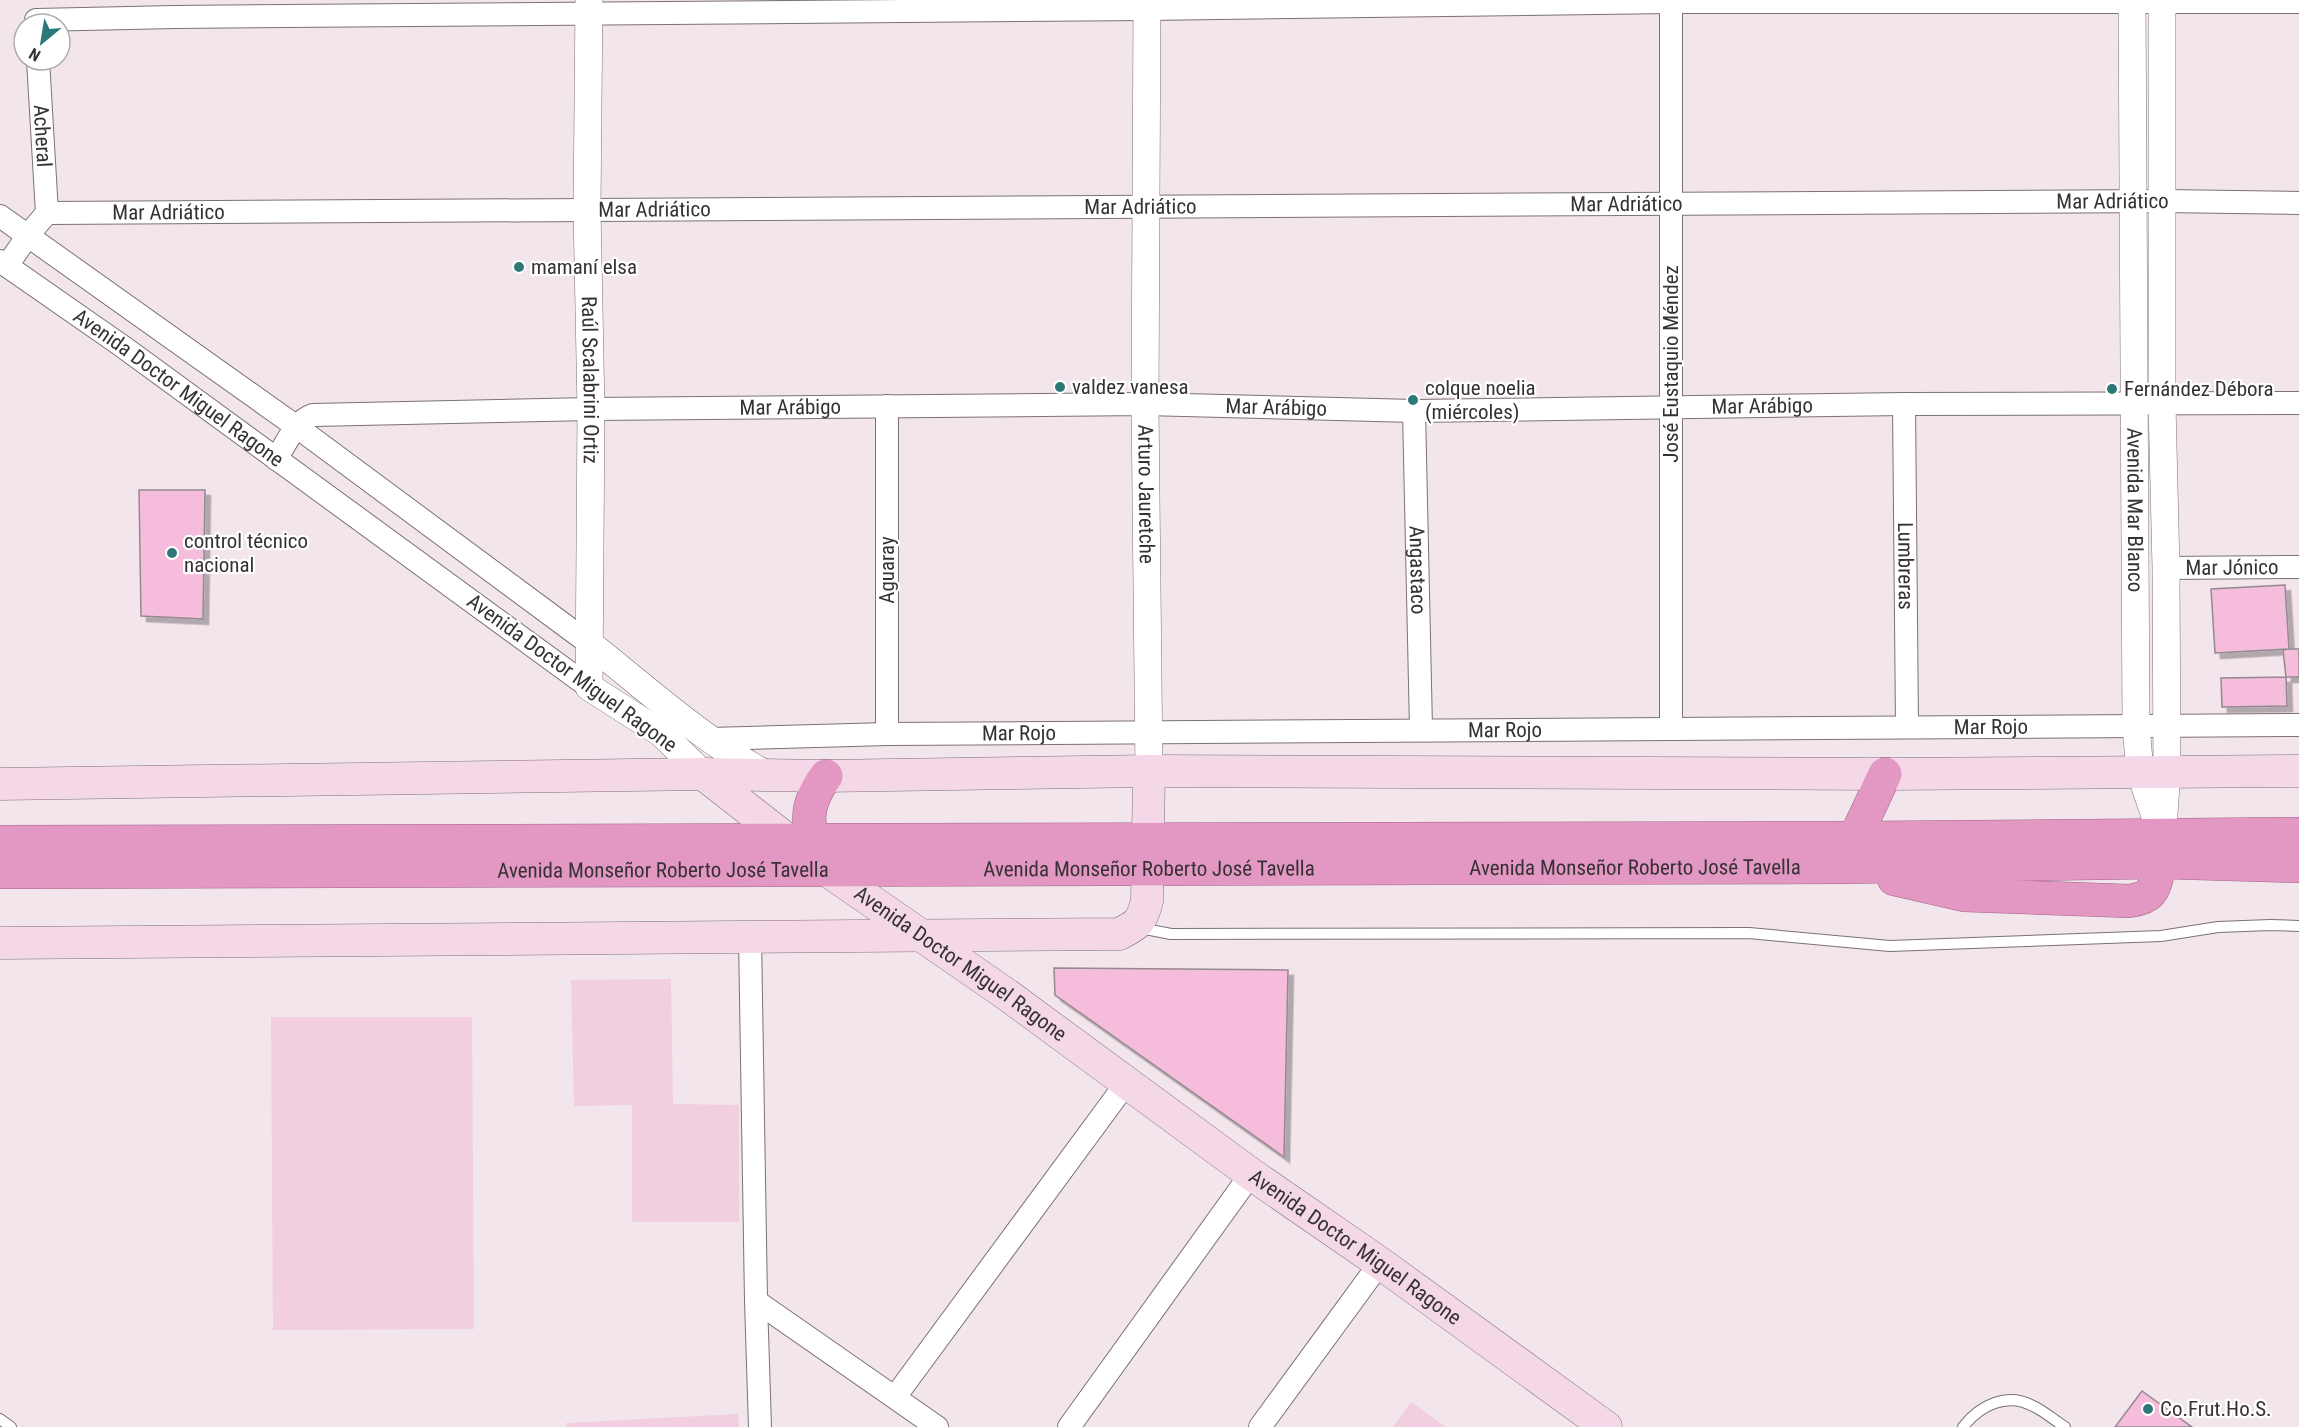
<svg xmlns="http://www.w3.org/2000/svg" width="2299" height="1427" font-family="'Roboto Condensed',sans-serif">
<defs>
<filter id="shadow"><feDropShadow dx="5.5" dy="5.5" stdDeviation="0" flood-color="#0004"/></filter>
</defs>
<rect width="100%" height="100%" fill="#f2e5ec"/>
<path fill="#f2cee1" d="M671,979L673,1104L739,1105V1222H632V1105L574,1106L571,980Z
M271,1017H472L474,1329L273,1330Z
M1411,1402L1446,1427H1393Z
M738,1414L739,1427H566V1423Z"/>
<path fill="#f5bddb" stroke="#94898f" stroke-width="1.5" filter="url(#shadow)" d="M139,490H205L203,619L141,616Z
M2285,585L2289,649L2215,653L2211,589Z
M2289,649H2299V677H2286L2283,650Z
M2286,677L2287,706L2222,707L2221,678Z
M1054,968L1288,970L1284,1157L1055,995Z
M2142,1391L2192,1427H2115Z"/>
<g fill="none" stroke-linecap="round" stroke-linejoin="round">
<g stroke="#7c7177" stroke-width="12">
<path id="service" d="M1140,928L1171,934L1749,933L1890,946L2161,936L2218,927L2270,925L2299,926
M0,1419L11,1427
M1963,1427C1980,1405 2007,1392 2033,1406C2044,1411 2054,1420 2065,1427"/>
</g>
<g stroke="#7c7177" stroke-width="24">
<g id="minor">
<path d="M1671,0V728"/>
<path d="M36,24V20L175,17L1147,9L1671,2H2299"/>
<path id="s1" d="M38,60L47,213"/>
<path d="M0,216L297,427L590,644"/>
<path id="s2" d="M0,261L122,346L589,687"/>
<path id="s3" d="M7,266L28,235L47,213L2163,201L2299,203"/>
<path id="s4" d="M1904,404L1907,726"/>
<path d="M887,406V734"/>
<path id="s5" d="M1414,411L1421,729"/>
<path id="s6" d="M276,459C286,444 295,421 313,415L591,409L1145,404L1414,411L1904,404L2299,403"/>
<path id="s7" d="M2166,568L2299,567"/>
<path id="s8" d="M710,739L887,734L2299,725"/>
<path d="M750,937L756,1301L760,1427"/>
<path d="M756,1301L937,1427"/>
<path d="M895,1397L1127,1082"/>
<path d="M1069,1427L1251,1174"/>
<path d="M1260,1427L1380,1263"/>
</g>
</g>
<g stroke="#7c7177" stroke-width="28">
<g id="tertiary">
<path id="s9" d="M589,0L587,209L591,409L589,687L661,733L703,774"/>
<path id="s10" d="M1147,0L1145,404L1149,771"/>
<path id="s11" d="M2132,0L2136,726L2140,772L2158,825"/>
<path d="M590,644C647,689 702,740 766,774"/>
<path d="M2161,855L2167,772L2166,568L2162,404V0"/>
</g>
</g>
<g stroke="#7c7177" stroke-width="33">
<g id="secondary">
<path id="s12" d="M703,774L825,869L1006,994L1251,1174L1380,1263L1606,1427"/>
<path d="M0,784L703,774L826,776L1149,771L1885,774L2299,771"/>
<path d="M0,943L1119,934C1138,925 1142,921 1147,901L1149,771"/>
</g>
</g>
<g stroke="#a16387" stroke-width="34">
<g id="trunk">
<path d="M1855,838L1885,774"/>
<path d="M0,842L1855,838L2299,834"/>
<path d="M821,861C806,828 803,807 826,776"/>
<path id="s13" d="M0,872L1843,867L2161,862L2299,866"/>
<path d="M1894,879L1964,895L2129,901C2157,897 2153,887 2161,862"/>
</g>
</g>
<use href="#service" stroke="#fff" stroke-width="10"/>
<use href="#minor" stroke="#fff" stroke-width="22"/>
<use href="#tertiary" stroke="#fff" stroke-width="27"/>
<use href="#secondary" stroke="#f4d8e8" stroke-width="32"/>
<use href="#trunk" stroke="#e298c2" stroke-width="33"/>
</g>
<g fill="#2d7777" stroke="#fff" stroke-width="2">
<circle cx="519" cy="267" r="6"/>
<circle cx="1060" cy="387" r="6"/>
<circle cx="2112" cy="389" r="6"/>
<circle cx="1413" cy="400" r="6"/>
<circle cx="172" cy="553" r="6"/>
<circle cx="2148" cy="1409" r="6"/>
</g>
<g text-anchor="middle" stroke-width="4.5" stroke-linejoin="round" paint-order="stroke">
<g font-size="21" fill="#363134" stroke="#fff">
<text dy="7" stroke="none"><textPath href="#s1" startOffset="76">Acheral</textPath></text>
<text dy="7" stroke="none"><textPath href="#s3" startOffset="2132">Mar Adriático</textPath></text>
<text dy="7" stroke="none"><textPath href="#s3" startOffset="1646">Mar Adriático</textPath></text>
<text dy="7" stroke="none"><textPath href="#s3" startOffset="1160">Mar Adriático</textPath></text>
<text dy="7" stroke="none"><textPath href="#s3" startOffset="674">Mar Adriático</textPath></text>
<text dy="7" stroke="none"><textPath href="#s3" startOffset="188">Mar Adriático</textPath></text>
<text transform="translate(1671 364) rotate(-90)" y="7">José Eustaquio Méndez</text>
<text dy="7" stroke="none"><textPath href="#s9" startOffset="380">Raúl Scalabrini Ortiz</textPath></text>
<text dy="7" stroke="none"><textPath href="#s2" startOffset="219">Avenida Doctor Miguel Ragone</textPath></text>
<text dy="7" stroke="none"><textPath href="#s6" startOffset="536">Mar Arábigo</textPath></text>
<text dy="7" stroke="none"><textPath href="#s6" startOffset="1508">Mar Arábigo</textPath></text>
<text dy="7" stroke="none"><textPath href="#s6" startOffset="1022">Mar Arábigo</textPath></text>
<text dy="7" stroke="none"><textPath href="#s10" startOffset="494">Arturo Jauretche</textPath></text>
<text dy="7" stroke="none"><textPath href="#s11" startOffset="510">Avenida Mar Blanco</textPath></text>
<text dy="7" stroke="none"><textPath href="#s4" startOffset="162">Lumbreras</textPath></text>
<text dy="7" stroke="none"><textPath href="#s7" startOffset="66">Mar Jónico</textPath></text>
<text transform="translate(887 570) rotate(-90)" y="7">Aguaray</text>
<text dy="7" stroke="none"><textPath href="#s5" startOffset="159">Angastaco</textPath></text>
<text transform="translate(572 673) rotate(36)" y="7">Avenida Doctor Miguel Ragone</text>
<text dy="7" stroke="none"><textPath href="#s8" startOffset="1281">Mar Rojo</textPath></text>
<text dy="7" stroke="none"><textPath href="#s8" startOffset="795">Mar Rojo</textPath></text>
<text dy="7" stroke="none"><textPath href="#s8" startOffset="309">Mar Rojo</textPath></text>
<text dy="7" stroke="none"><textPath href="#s13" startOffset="1635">Avenida Monseñor Roberto José Tavella</textPath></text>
<text dy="7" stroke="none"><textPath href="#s13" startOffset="663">Avenida Monseñor Roberto José Tavella</textPath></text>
<text dy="7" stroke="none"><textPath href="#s13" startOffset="1149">Avenida Monseñor Roberto José Tavella</textPath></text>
<text dy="7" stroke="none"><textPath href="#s12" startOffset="320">Avenida Doctor Miguel Ragone</textPath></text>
<text dy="7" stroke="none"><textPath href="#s12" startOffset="806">Avenida Doctor Miguel Ragone</textPath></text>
</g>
<g font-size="21" fill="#363134" stroke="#fff" text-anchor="start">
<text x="531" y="274">mamaní elsa</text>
<text x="1072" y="394">valdez vanesa</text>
<text x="1425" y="395">colque noelia<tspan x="1425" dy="24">(miércoles)</tspan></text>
<text x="2124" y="396">Fernández Débora</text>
<text x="184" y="548">control técnico<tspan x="184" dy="24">nacional</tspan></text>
<text x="2160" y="1416">Co.Frut.Ho.S.</text>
</g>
</g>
<g transform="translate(42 42) rotate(210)"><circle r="28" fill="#ffffff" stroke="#afadae" stroke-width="1.5"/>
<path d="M0-4.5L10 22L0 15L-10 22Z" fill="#2d7777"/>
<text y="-9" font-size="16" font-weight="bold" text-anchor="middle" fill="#363134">N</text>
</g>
</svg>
